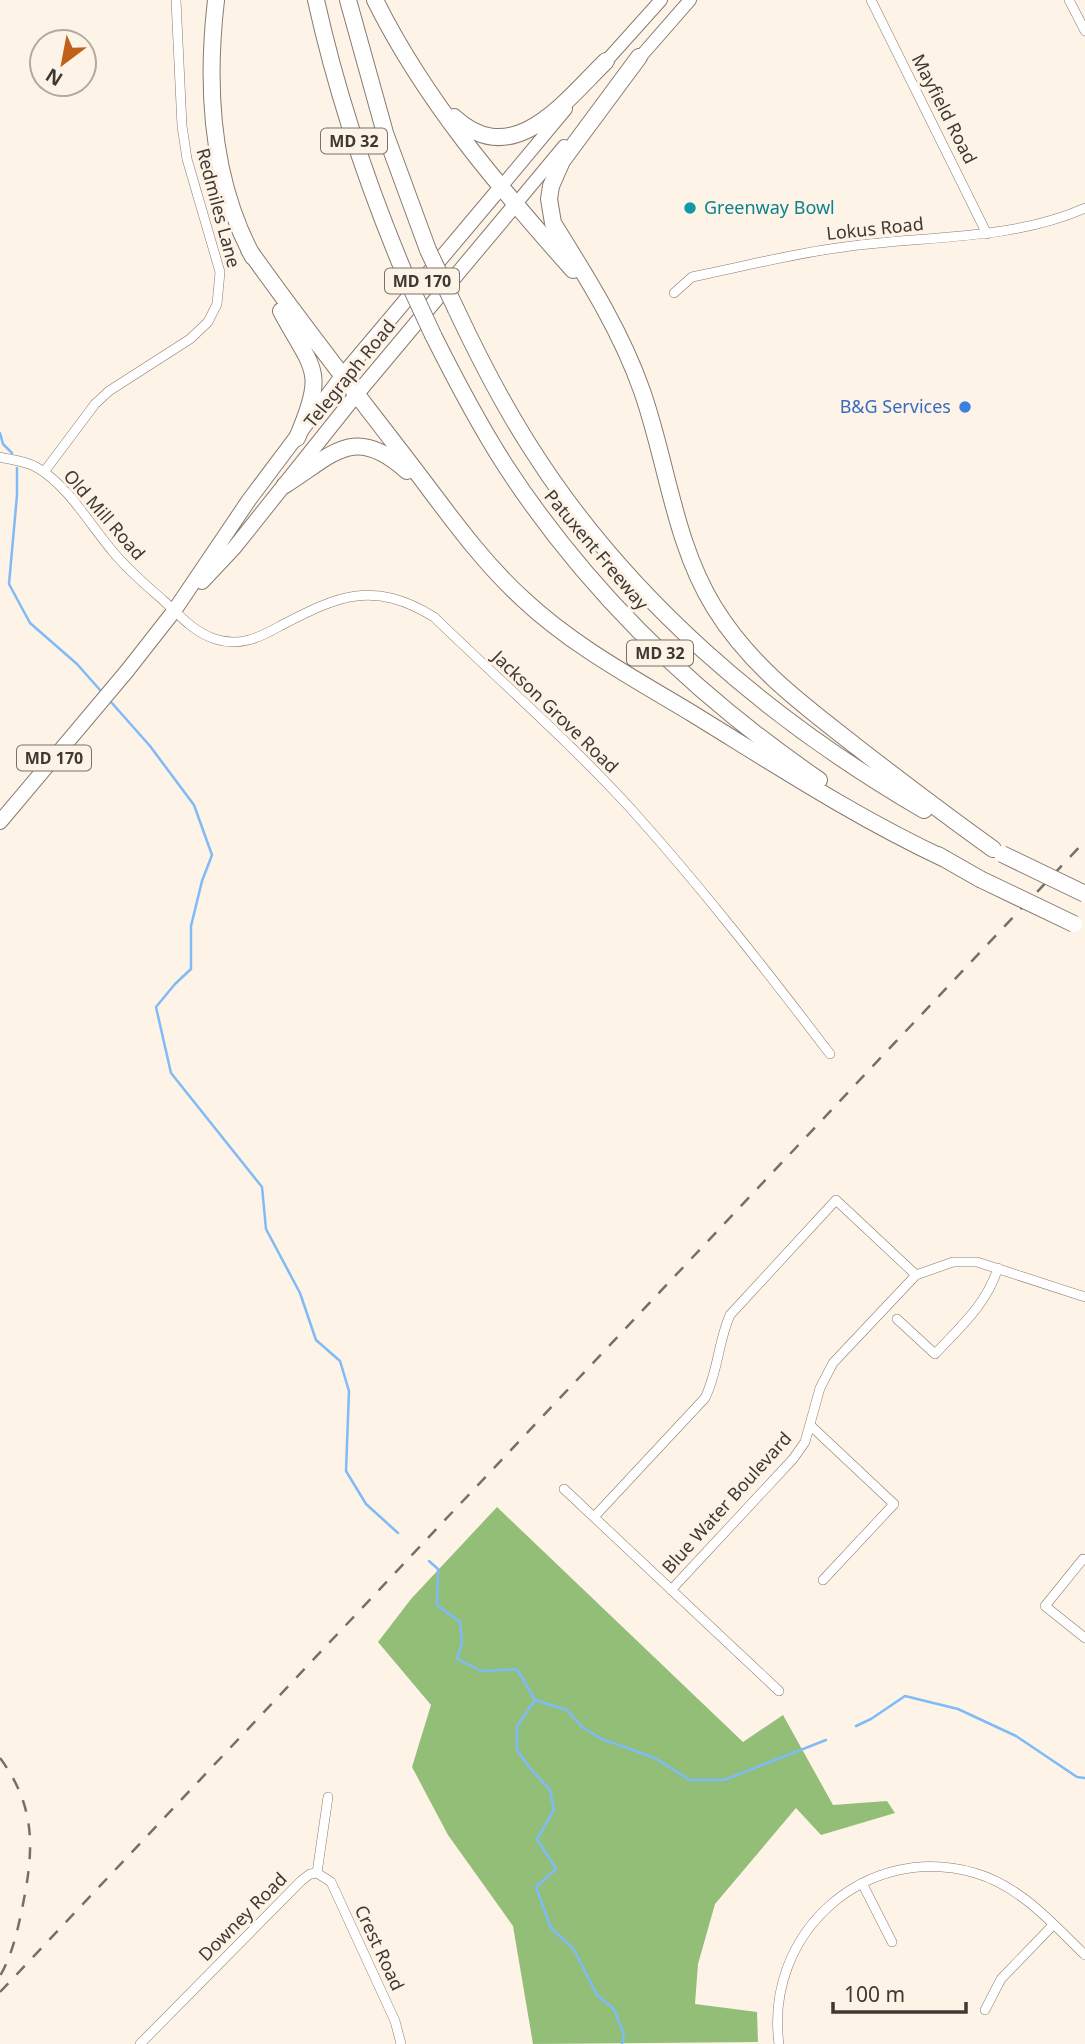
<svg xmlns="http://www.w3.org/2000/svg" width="1085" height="2044" font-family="'Noto Sans',sans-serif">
<rect width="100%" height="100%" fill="#fef3e7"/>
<path fill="#92be78" d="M497,1507L743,1742L783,1715L833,1805L887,1801L895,1813L821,1835L796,1808L715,1904L698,1964L695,2004L757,2012L758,2042L533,2044L513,1926L448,1835L412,1767L431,1705L378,1642L411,1599Z"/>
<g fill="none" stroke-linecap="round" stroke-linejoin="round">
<path stroke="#7fbbf7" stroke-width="2.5" d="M0,433L3,444L12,453
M17,468V495L9,584L30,623L77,664L100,690
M111,702L150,746L194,805L212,855L202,881L191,926V969L175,984L156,1007L171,1073L262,1187L266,1229L300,1293L316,1340L340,1361L349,1391L346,1471L366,1504L398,1533
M429,1561L438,1569L437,1605L460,1622L462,1643L457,1659L481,1671L517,1669L535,1700L567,1710L582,1727L602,1739L655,1758L690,1780H724L826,1740
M535,1700L517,1726V1750L529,1767L550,1790L554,1810L537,1839L556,1869L536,1887L551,1928L573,1948L597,1995L614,2009L624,2035L622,2044
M856,1726L871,1719L905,1696L958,1709L1016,1736L1077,1777L1085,1778"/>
<g stroke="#887b6f" stroke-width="10">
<path id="street" d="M871,0L987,234
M1069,0L1085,31
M674,293L692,277L706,274C749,265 793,254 837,248C919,235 1008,242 1085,208
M0,457C12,460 25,461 36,467C68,485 90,525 114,553C129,571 147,586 164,601C180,616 194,632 215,639C239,647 259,638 280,626C339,595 373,580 434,617C500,681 570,742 632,810C702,888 766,970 830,1054
M44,472L95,404L109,391L190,339L208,322L217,304L220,272L187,159L182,126L176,0
M897,1319L935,1354C961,1326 986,1305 998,1268
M811,1426L894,1504L823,1580
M564,1489L779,1691
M594,1517L705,1398C718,1372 718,1342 730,1315L836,1200L916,1275
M1085,1560L1083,1559L1045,1606L1085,1638
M671,1590L793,1459L805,1442L820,1388L833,1363L916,1275L953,1262H977L1085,1297
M317,1873L331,1882L395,2021L401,2044
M862,1883L892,1942
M985,2010L1001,1979L1053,1925
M140,2044L301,1881L310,1874L317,1873L328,1797
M779,2044C764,1933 866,1841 975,1873C1020,1886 1052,1923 1085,1955"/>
</g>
<g stroke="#887b6f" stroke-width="14">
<path id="secondary" d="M635,63L690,0
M600,68L661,0
M501,187L566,109
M515,205L564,146"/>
</g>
<g stroke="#887b6f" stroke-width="16">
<path id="primary" d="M202,582L234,548L356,395L515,205
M0,822L127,671L174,611L249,500L342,376L501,187"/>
</g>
<g stroke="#887b6f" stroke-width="18">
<path id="highway" d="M216,0C206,86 211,179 253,257
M316,0C337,95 368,187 406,277
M348,0L385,133L428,250
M375,0C425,101 499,187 573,270
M639,57L562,161L551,186L549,199L553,223C586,276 621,331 642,391C667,462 674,542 714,607C750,666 803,705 857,747C902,782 947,816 993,849
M454,117C513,172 565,101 606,61
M249,250C299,321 352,388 405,457C443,506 477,557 523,599C573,646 635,679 693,714C776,765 857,818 945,859
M456,309C478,356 501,401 529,445C625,598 769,720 924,810
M281,311C313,371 327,369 297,438
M433,335C455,379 478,423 505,465C587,591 695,695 819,780
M285,485C333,455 354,423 407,471
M938,855L980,879"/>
</g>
<use href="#street" stroke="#fff" stroke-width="9"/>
<use href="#secondary" stroke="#fff" stroke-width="12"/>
<use href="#primary" stroke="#fff" stroke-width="14"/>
<use href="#highway" stroke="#fff" stroke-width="16"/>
<path stroke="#766f67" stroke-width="2.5" stroke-dasharray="12 12" stroke-linecap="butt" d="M0,1758C37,1808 34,1851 22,1909C17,1933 12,1955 0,1976
M0,1992L1085,841"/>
<g stroke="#887b6f" stroke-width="18" stroke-linecap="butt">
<path id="highway-bridge" d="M428,250L456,309
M406,277L433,335
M1002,854L1085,894
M980,879L1074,924"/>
</g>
<use href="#highway-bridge" stroke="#fff" stroke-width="16"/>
</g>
<circle fill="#0f9aa8" stroke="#fef3e7" stroke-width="2.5" cx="690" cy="208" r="7"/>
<circle fill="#3f7fe0" stroke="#fef3e7" stroke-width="2.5" cx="965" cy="407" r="7"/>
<g text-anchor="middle" stroke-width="6" stroke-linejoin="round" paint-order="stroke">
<g fill="#fef3e7" stroke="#787169" stroke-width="2">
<rect x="321" y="128.5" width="66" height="25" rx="5"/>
<rect x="385" y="268.5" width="74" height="25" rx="5"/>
<rect x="627" y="640.5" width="66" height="25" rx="5"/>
<rect x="17" y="745.5" width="74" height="25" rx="5"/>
</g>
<g font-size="16" font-weight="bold" fill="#3f3933">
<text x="354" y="147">MD 32</text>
<text x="422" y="287">MD 170</text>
<text x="660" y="659">MD 32</text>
<text x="54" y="764">MD 170</text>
</g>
<g font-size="18" fill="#3f3933" stroke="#fef3e7">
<text transform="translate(944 109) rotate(63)" y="6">Mayfield Road</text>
<text transform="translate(218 208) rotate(75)" y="6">Redmiles Lane</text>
<text transform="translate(875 229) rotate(-6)" y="6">Lokus Road</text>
<text transform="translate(350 374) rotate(-51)" y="6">Telegraph Road</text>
<text transform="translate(104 515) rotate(49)" y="6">Old Mill Road</text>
<text transform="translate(596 550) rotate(50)" y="6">Patuxent Freeway</text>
<text transform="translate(555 712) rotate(44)" y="6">Jackson Grove Road</text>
<text transform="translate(727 1503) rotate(-48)" y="6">Blue Water Boulevard</text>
<text transform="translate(243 1917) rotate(-45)" y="6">Downey Road</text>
<text transform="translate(379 1948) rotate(65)" y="6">Crest Road</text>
</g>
<g font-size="18" fill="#0d838f" stroke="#fef3e7" text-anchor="start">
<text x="704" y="214">Greenway Bowl</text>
</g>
<g font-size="18" fill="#366cbe" stroke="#fef3e7" text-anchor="end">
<text x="951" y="413">B&amp;G Services</text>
</g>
</g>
<g transform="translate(63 63) rotate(212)"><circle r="33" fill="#fef3e7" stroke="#b2a99f" stroke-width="2"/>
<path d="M0-5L12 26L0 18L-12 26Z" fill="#c0611a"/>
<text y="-10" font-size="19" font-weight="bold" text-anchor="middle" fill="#3f3933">N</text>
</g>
<path d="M833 2002v10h133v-10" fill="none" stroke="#3f3933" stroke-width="3.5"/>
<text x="844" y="2002" font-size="21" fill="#3f3933" stroke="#fef3e7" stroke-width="5" paint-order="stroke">100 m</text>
</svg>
